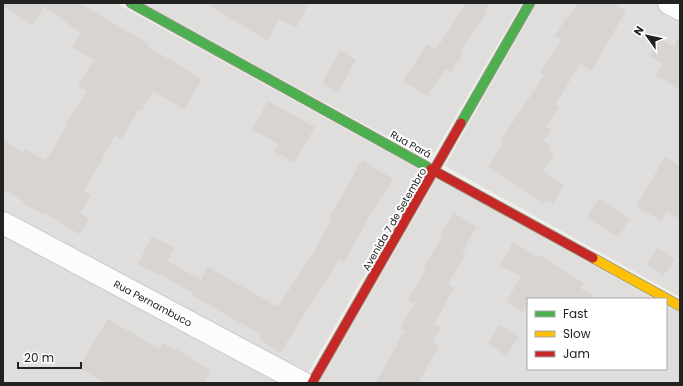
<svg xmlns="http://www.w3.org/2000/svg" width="683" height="386" font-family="Poppins,sans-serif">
<rect width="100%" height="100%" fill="#f0eeeb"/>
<path fill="#dfdedc" d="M3,3H116L424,172L305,378L3,216Z
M143,3H522L430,160Z
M537,3H655L680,17V297L445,166Z
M437,178L654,299H528V369H666V305L680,313V383H319Z
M3,230L287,383H3Z"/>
<path fill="#d7d4d2" d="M3,3H79L149,44L147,46L202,79L184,109L153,91L142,111L139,109L121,139L115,136L84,191L91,196L80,213L89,219L79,234L45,213L44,215L23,203L24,202L3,189V140L23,152L25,149L46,161L68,123L67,122L87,91L78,86L94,60L72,47L81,33L44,7L32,25L3,6Z
M205,3H309L296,28L279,19L268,41Z
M466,3H490L485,13L486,14L459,53L462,55L451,72L445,69L427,96L403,81L427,44L436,50Z
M578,3H612L626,11L591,71L580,64L555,105L559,108L546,127L551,130L543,141L551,146L549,150L554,154L542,172L564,185L553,204L546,200L544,203L488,167L503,142L501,140L544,76L540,73L561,40L555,36L566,18L568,19Z
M680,36V90L656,75L663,64L650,56L661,39L674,47Z
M340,51L356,60L338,92L322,83Z
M268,101L315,127L294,163L274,151L278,144L252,129Z
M665,157L680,166V219L667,211L661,221L636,206Z
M362,160L393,179L383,197L381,196L344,262L339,259L280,353L259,339L261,335L192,295L193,293L160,274L159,275L138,264L152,236L174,248L167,261L201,280L208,267L278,307L318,246L317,245L333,218L330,216Z
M599,198L629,219L619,237L586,218Z
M454,213L477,227L462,252L466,254L448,284L454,288L434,324L441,328L432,342L439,346L418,383H375L405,331L400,329L415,304L408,300L426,269L423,267L443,235L441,234Z
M513,242L538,257L539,255L584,283L580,288L598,299H528V304L523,312L506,302L521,277L500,265Z
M657,248L675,260L664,275L647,264Z
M108,319L159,349L163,343L185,354L184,355L211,370L204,383H106L79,368L95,341H94Z
M500,325L519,337L506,356L488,344Z"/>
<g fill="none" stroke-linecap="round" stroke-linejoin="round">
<g stroke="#c9c8c7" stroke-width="24">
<path id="street" d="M669,3L680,9
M3,223L303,383"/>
</g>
<g stroke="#999a82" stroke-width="11">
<path id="fast" d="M131,3L431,169
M461,123L530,3"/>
</g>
<g stroke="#999a82" stroke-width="11">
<path id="slow" d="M593,258L680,306"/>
</g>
<g stroke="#999a82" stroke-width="11">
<path id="jam" d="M431,169L593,258
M312,383L461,123"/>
</g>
<use href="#street" stroke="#fdfcfc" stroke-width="22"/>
<use href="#fast" stroke="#4caf50" stroke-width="9"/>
<use href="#slow" stroke="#ffc107" stroke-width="9"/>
<use href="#jam" stroke="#c62828" stroke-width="9"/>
</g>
<g text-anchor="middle" stroke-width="4" stroke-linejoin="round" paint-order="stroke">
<g font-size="10" fill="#222" stroke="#fff">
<text transform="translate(411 144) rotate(29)" y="4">Rua Pará</text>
<text transform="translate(394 219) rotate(-60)" y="4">Avenida 7 de Setembro</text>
<text transform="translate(153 303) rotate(28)" y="4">Rua Pernambuco</text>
</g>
</g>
<rect width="683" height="386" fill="none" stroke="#222222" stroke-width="8"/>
<rect x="527" y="298" width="140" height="72" fill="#ffffff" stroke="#a7a7a7"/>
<rect x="535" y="311" width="20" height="6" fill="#4caf50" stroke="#a7a7a7"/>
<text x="563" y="318" font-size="12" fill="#222222">Fast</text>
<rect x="535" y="331" width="20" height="6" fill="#ffc107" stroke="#a7a7a7"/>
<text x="563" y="338" font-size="12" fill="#222222">Slow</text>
<rect x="535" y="351" width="20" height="6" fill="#c62828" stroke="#a7a7a7"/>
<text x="563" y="358" font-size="12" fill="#222222">Jam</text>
<g transform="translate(647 36) rotate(303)" stroke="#ffffff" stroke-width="3" paint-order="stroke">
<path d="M0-3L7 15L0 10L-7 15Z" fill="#222222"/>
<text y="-6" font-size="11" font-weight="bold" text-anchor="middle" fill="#222222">N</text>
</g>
<path d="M18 362v6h63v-6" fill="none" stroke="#222222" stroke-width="2"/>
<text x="24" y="362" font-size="12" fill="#222222" stroke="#ffffff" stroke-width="3" paint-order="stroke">20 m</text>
</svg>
